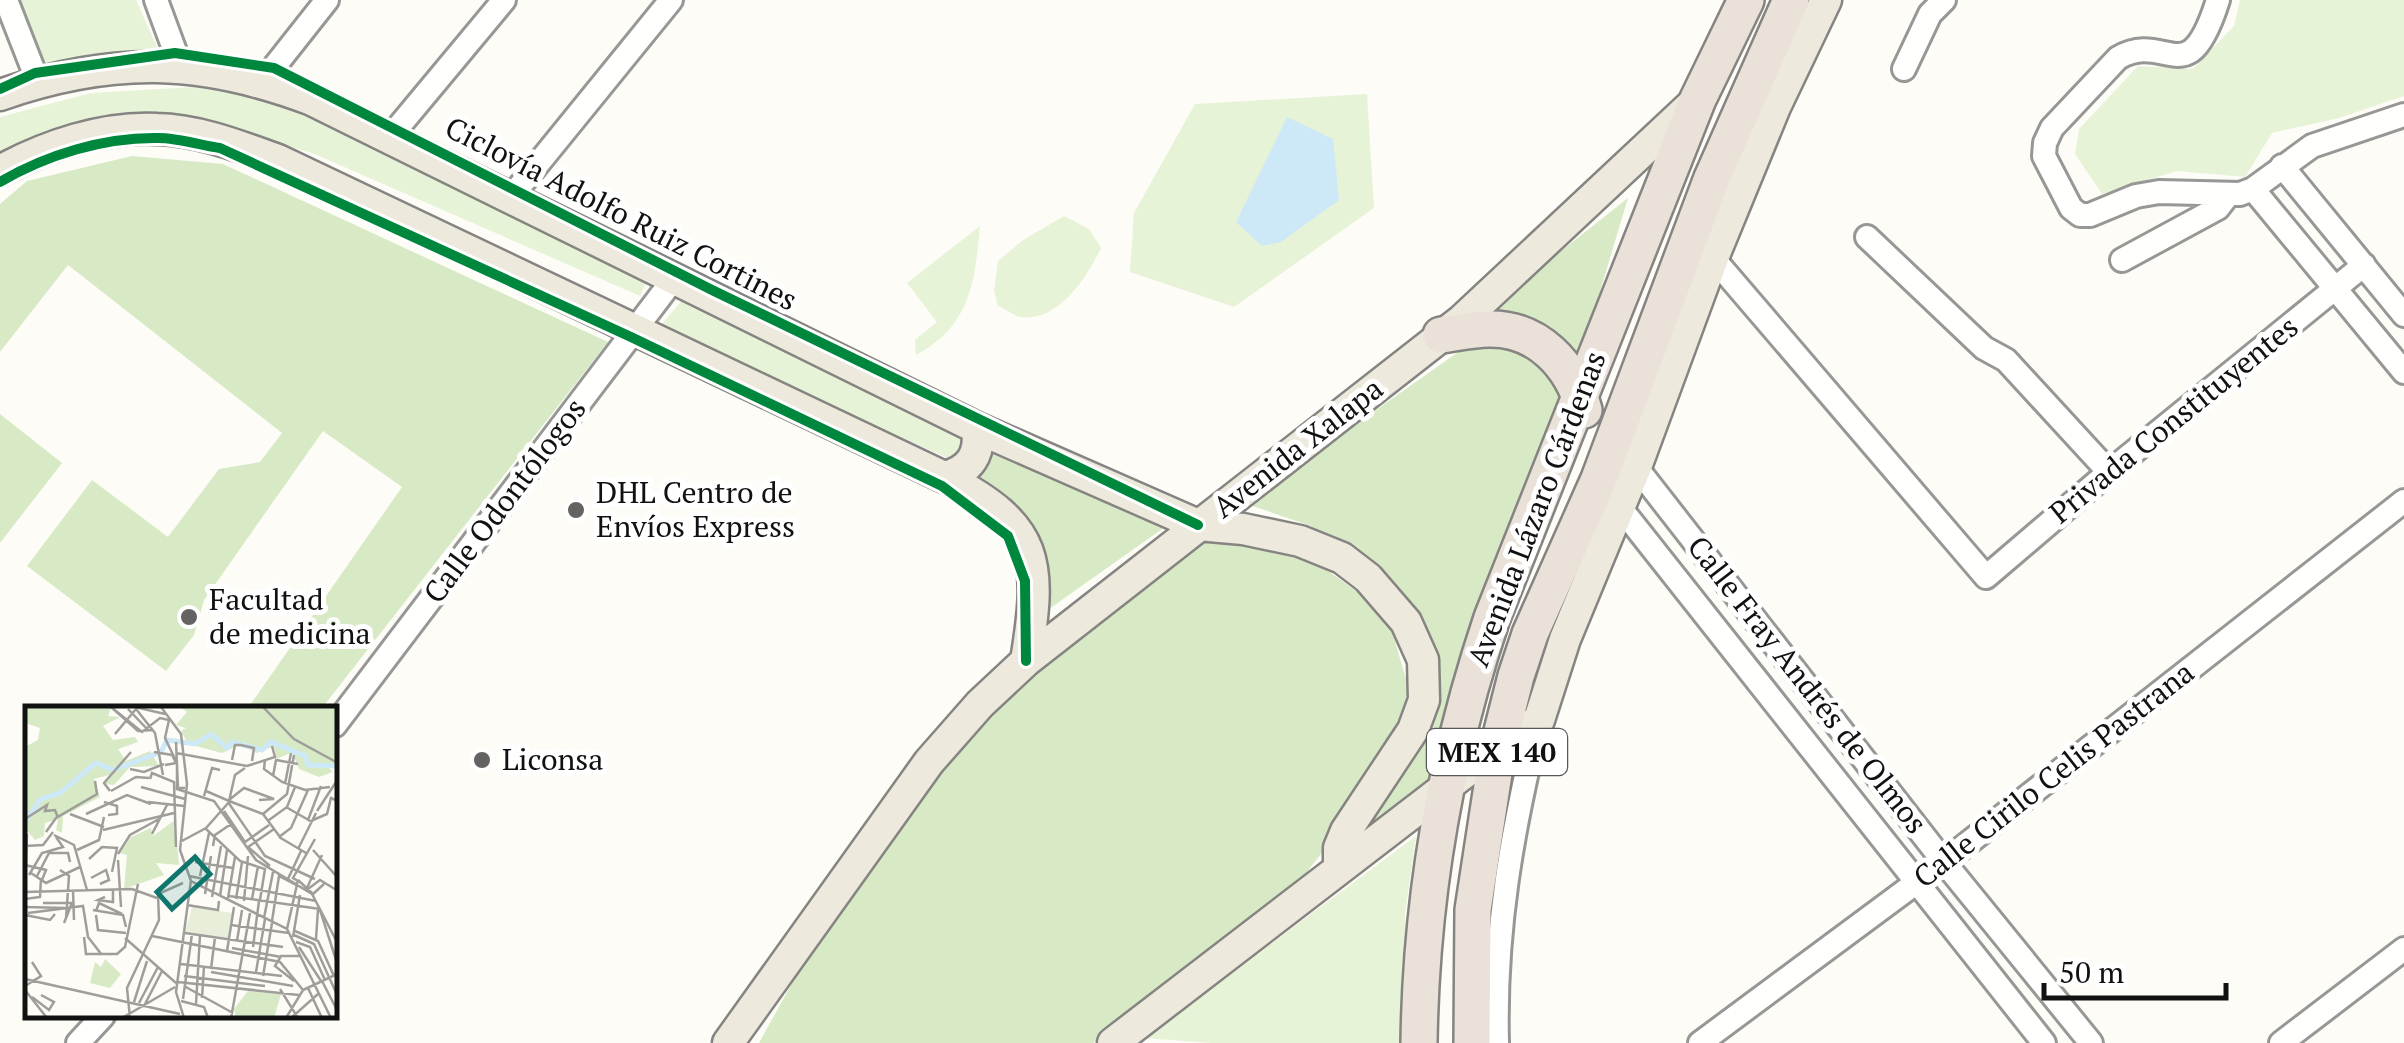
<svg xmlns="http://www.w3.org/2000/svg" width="2404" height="1043" font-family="'PT Serif',serif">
<rect width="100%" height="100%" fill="#fdfcf7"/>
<path fill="#e7f3d7" d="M15,0H136L161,56L37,68Z
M2240,0H2404V96L2339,118L2272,133L2245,177L2177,171L2102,194L2075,154L2079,129L2138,66L2193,69L2234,26Z
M193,87L287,103L650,274L640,296L312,153L184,117L0,163V117L91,93Z
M1367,94L1374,208L1234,307L1130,272L1134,213L1195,104Z
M1064,216L1089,229L1101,248C1088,276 1058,323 1020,317C1014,315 1005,309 998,306L994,291L998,261L1023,240Z
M980,226C975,283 970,326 916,355L915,340L937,322L907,283Z
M683,299L970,436L957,456L948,458L717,356L661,325Z
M1416,836L1405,914L1404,1043H1211L1144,1038Z"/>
<path fill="#d8eac5" d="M132,156L223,164L608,342L322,708H248L402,487L323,431L204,600L194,635L166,671L27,566L92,480L168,537L219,469L260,462L282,433L68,265L0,352V204L27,181Z
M1628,198L1580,358L1535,325L1488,309Z
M1471,343L1520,352L1560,374L1573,403L1450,766L1355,842L1421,750L1439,687L1424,629L1380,570L1311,526L1244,503Z
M0,414L62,463L0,543Z
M995,442L1165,527L1049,609L1047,567L1015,515L969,476C985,467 994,461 995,442Z
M1201,531L1311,558L1357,592L1392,631L1408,686L1400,742L1368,793L1283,903L1093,1043H759L828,918L1009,683Z"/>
<path fill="#cde8f7" d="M1287,117L1333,139L1339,200L1281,242L1262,246L1236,222Z"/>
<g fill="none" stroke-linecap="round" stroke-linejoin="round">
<g stroke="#979795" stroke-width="28">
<path id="minor" d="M6,0L38,82
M156,0L180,65
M2218,0C2187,98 2167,29 2118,58L2052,128L2045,143L2044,156L2071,208L2080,215H2090L2136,196L2159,192L2240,194L2253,189L2312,146L2404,115
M1904,69L1930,14L1944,0
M263,81L327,0
M390,137L504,0
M2282,166L2404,315
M2253,189L2404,372
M511,197L671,0
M1867,237L1984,348L2006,360L2109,472
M1713,258L1986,577L2109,472L2364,265
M2122,260L2218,208L2228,195
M1636,467L1944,862L2091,1043
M1619,506L2044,1043
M335,725L675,277
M78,1043L103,1016
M1497,1043C1494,930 1512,830 1539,720
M1700,1043L1944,862L2404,501
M2281,1043L2404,949"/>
</g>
<g stroke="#858482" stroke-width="35">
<path id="major" d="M0,95C112,56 201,58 312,100L977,428L1198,525L1243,529L1300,541L1342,558L1368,578L1406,622L1423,660L1424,700L1413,730L1346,831L1339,848V869
M0,171C45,146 104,126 157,129C199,130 239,146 278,160L944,477C1041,526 1042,562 1026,661
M944,477C970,471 981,454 977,428
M728,1043L929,762L980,704L1026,661L1462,320L1696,101
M1113,1043L1498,747L1539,720L1565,639L1636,467L1713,258L1775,107L1826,0"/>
</g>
<g stroke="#858482" stroke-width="40">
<path id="highway" d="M1441,335C1456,333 1473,329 1489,329C1538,328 1572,365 1584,410
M1419,1043C1421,896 1445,757 1492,618L1698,99L1746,0
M1472,1043L1473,910L1498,747L1516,676L1530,634L1599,479L1712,178L1791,0"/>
</g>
<use href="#minor" stroke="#fffffe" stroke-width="22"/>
<use href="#major" stroke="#ede9dc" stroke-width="30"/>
<use href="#highway" stroke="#eae1d8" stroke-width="35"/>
<g stroke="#fff" stroke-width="16">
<path id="cycleway" d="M0,89L35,73L175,53L274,68L712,290L1198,525
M0,182C46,155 104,137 158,138C178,138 200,145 220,148L631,337L942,486L1008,536L1025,581L1026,661"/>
</g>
<use href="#cycleway" stroke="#00873e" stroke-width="10"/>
</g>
<g fill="#646362" stroke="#fff" stroke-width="4">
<circle cx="576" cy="510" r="10"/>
<circle cx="189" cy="617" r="10"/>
<circle cx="482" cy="760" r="10"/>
</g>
<g text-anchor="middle" stroke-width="10" stroke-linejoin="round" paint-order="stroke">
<rect fill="#fff" stroke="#585858" stroke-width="2.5" x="1427" y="729" width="140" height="46" rx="8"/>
<g font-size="28" font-weight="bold" fill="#111">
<text x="1497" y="762">MEX 140</text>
</g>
<g font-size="30" fill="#111" stroke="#fff">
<text transform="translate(621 214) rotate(27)" y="10">Ciclovía Adolfo Ruiz Cortines</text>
<text transform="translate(2174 420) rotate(-39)" y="10">Privada Constituyentes</text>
<text transform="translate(1298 448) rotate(-38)" y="10">Avenida Xalapa</text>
<text transform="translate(505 501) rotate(-53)" y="10">Calle Odontólogos</text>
<text transform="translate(1537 509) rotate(-69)" y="10">Avenida Lázaro Cárdenas</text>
<text transform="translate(1807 685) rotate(52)" y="10">Calle Fray Andrés de Olmos</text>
<text transform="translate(2054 775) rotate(-38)" y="10">Calle Cirilo Celis Pastrana</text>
</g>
<g font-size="30" fill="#111" stroke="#fff" text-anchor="start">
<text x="596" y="503">DHL Centro de<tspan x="596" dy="34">Envíos Express</tspan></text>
<text x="209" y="610">Facultad<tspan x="209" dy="34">de medicina</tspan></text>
<text x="502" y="770">Liconsa</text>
</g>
</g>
<g transform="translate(25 706)">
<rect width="312" height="312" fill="#fdfcf7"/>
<path d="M0,1L86,2L83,10L95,11L78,20L88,34L110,31L113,36L93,43L101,55L125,45L134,60L105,61L89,79L79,78L88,68L69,73L75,91L38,110L37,127L31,124L33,113L20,117L19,130L10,134L0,122V41L13,34L15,22L0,17ZM155,1H312V61L302,60L308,66L294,71L274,63L267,46L252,53L249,40L232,47L215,39L197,47L163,38L156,25L161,22L151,19L162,6ZM150,114L154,159L131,157L139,169L99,183L102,149L95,147L106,131L126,122L128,130ZM80,253L96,268L85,282L65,277L70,256L76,261ZM223,285L256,288L249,312H211L209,303Z" fill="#d8eac5"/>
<path d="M167,201L208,207L204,233L160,226Z" fill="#e9eedb"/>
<path fill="none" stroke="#cde8f7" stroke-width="5" d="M0,116L16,93L35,87L71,57L88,64L136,46L142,34L170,38L186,28L202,42L207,36L237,44L246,36L280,50L283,59L313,60"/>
<path fill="none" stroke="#9f9e9b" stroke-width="2.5" d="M86,1L113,25L127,24M86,1L117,26L135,12L144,14L140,32L152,57V83L189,95L231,154L287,188L313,238M110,1L140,8M136,1L156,28L162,78L155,144L166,175L262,223L306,312M238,1L269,33L313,57M103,3L124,25M90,28L111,3L130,27L138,69M151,36L153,82H160M129,46L147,49L151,57L140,59M151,47L222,60L250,51L247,40M207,54L210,39H216L229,42L227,55M240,54L239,63L257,76L280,84L305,81M105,63L119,66L139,58M248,70L251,54L273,58M125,73L127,67L149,76L151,141M260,78L266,47M116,81L160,93M85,85L79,77L106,46M86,85L111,71L124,72M181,85L204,95L210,69L220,62M179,90L187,62L195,64M204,94L219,82L249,93L234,94M204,95L238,108L255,131M79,96L92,100V108L83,109M123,96L159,100M203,96L240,150L290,173M261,101L287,116M199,105L220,136L244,119M292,105L313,73M45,108L79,121M61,108L102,89L126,98M238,108L262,88L269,49M0,113L22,99L20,105L30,104L33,112M244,114L262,101L270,81M283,114L296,80M288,114L302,108L306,92L313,95M180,122L215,155L240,163L235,194M78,124L149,107M21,126L31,112L72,88L70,75M127,128L142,99M29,129L49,139L62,184M254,131L266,122L283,84M254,131L281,147M155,136L181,122L205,95M0,140L18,139L28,126M188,140L190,129L206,118M273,143L291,107M52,144L74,134L79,111M288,144L313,172M93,148L105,129L134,113M64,153L77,141L92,142L87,166M93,154L96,201M170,156L208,162M0,159L21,164L17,174M1,159L2,128M245,160L223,141L249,123M35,164L44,170L41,213M6,167L21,177L55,161M4,169L17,147L38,141L31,131M12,170L24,147H43L45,156M164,170L291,195M175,170L184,127M66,172L81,164L84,174L75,178M273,174L288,188L299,178M262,175L276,145M273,175L268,172L290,133M282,182L297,149M283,183L295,174L313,185M48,184L49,214M0,186L107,183L132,192M180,188L186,150M195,190L202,144M204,190L295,203M80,191L73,194L88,196V183M187,191L196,140M203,192L210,151M0,193L15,191L16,172M211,193L217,156M227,193L233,160M219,195L223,150M18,197H47L39,217M162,199L193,204L194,195M0,201L40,202M68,204L98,209L101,221M295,204L313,260M71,205L74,197L97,208M3,207L58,200L63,231L77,249M0,209L25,214L30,208M71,209L73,224L101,227M239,212L248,166M247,215L254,170L273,180M206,219L264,227M262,223L273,174M270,225L293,235L309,270M160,227L258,241M269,229L289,238L313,291M127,230L255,256L278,284M0,231V263M59,231L61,248H92L101,240M268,231L275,189M100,232L151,277M291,233L293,203M212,235L217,204M271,236L285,241L300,274M100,241L113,178M228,241L234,195M274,241L296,275M207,242L256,251M202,245L209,201M156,258L257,270M186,263L190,231M186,266L268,280M231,266L240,213M159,270L240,280M238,270L247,217M0,273L155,308M269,275L250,260L256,250H276M297,275L313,306M153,276L274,289M0,280L16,270L7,256M159,280L208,307M283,282L297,312M255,283L273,312M0,284L22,312M7,291L24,304L29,296L16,289M177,292L179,260M158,293L167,228M156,295L179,301L183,312M109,296L122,255M114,297L133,261M120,298L137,265M171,298L175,229M97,312L150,281M105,312L102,282L134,214L133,188L158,177M159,312L151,286L166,174M206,312L225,207M261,312L278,284L310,269M266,312L293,288"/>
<path fill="#0f766e" fill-opacity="0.15" stroke="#0f766e" stroke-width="5" d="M170,151L185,168L147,203L132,186Z"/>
<rect width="312" height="312" fill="none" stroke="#111" stroke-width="5"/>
</g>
<path d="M2044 983v15h182v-15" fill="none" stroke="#111111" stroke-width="5"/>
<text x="2059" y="983" font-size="30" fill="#111111" stroke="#ffffff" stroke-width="8" paint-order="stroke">50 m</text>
</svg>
